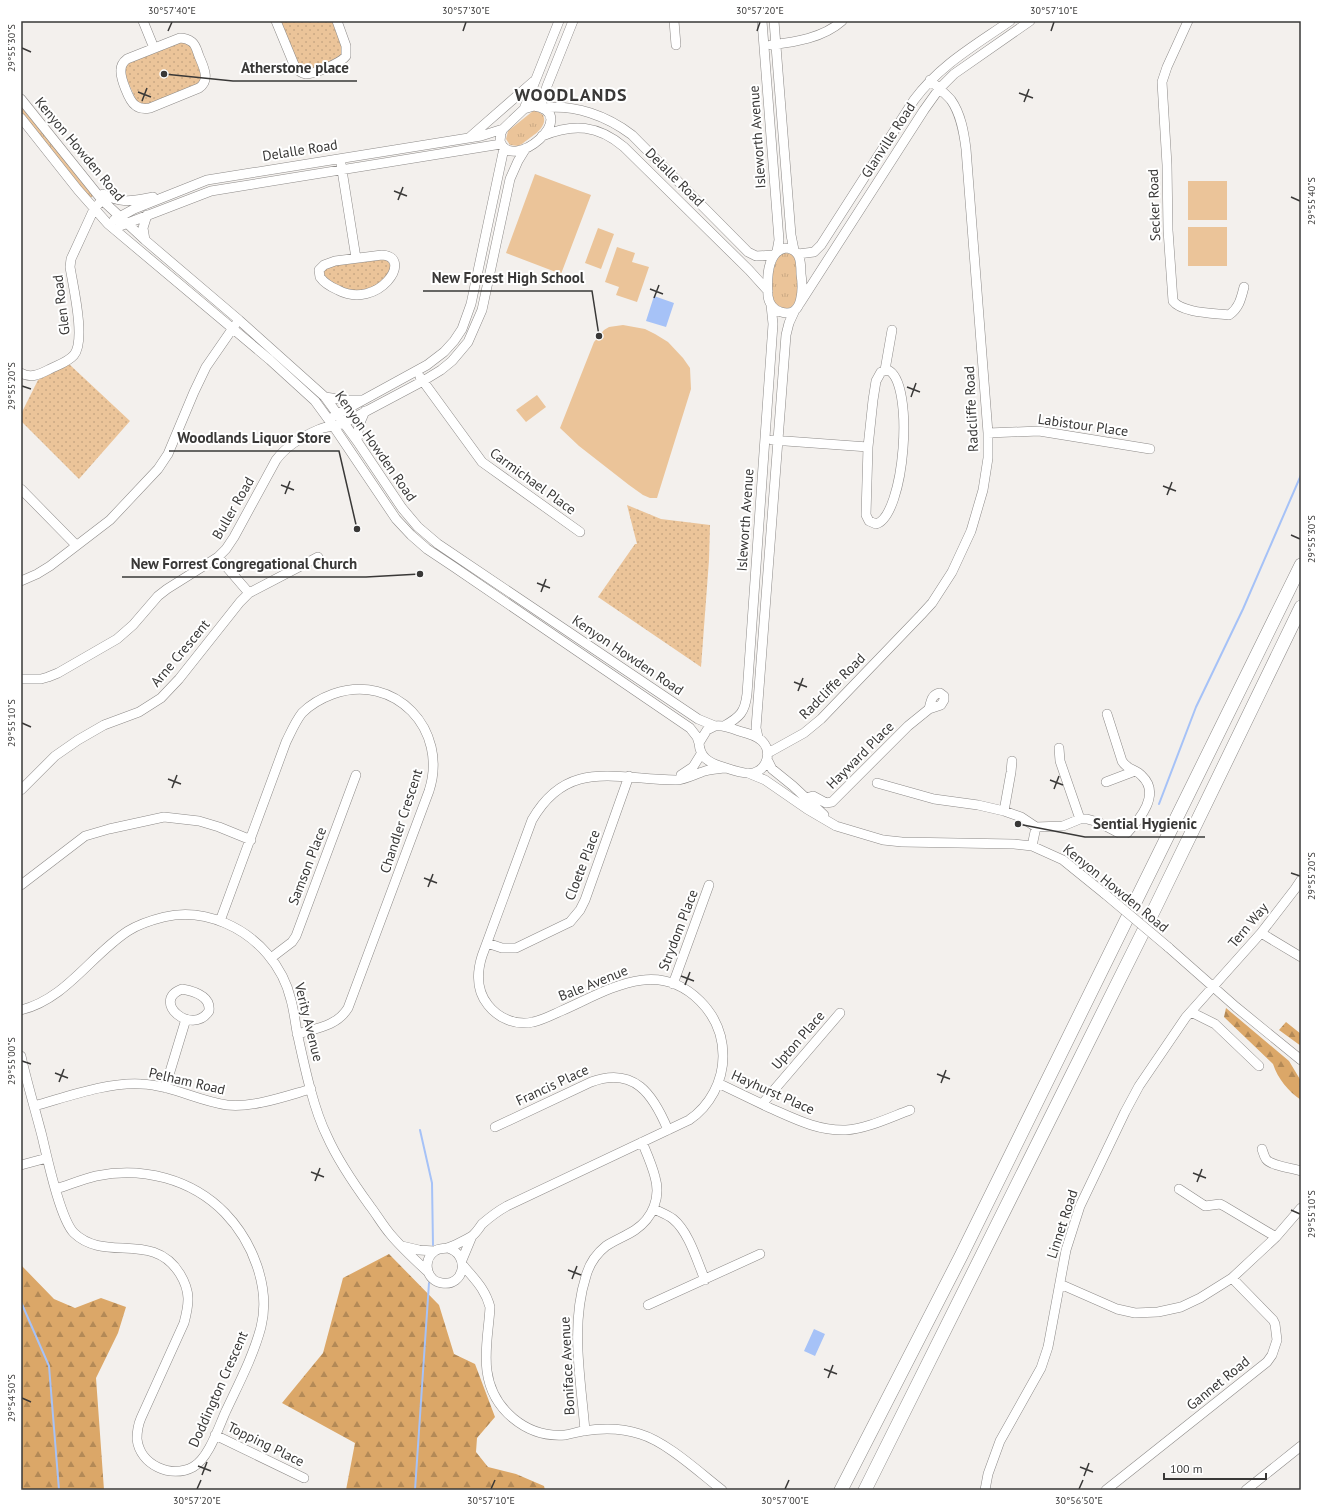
<svg xmlns="http://www.w3.org/2000/svg" width="1322" height="1511" font-family="'PT Sans',sans-serif">
<defs>
<pattern id="grass-tufts" width="24" height="20" patternUnits="userSpaceOnUse"><rect width="24" height="20" fill="#ebc499"/><path d="M3 7l-1-3M5 7V3M7 7l1-3M15 17l-1-3M17 17v-4M19 17l1-3" fill="none" stroke="#caa984"/></pattern>
<pattern id="forest-firs" width="22" height="20" patternUnits="userSpaceOnUse"><rect width="22" height="20" fill="#dba768"/><path d="M5 1l3.5 6h-7zM16 11l3.5 6h-7z" fill="#b38956"/></pattern>
<pattern id="park-dots" width="8" height="8" patternUnits="userSpaceOnUse"><rect width="8" height="8" fill="#ebc499"/><path d="M2 2h.1M6 6h.1" fill="none" stroke="#caa984" stroke-width="1.8" stroke-linecap="round"/></pattern>
</defs>
<rect width="100%" height="100%" fill="#f3f0ed"/>
<path fill="url(#grass-tufts)" d="M21,105L93,196L92,197L90,198L21,111Z
M533,111H537L543,115C549,128 530,137 522,144L518,146L510,145L506,139L508,131Z
M784,253C789,253 793,254 795,258C802,273 802,325 775,303C769,292 771,258 784,253Z"/>
<path fill="url(#forest-firs)" d="M1226,1008L1289,1061L1301,1081V1100C1288,1091 1278,1079 1273,1064L1224,1017Z
M1286,1022L1301,1034V1046L1279,1030Z
M389,1254L439,1305L454,1354L475,1364L495,1417L477,1438L476,1452L488,1467L516,1474L544,1486L545,1490H346L355,1443L282,1403L323,1353L343,1278Z
M21,1265L54,1299L75,1308L101,1298L126,1307L118,1333L96,1378L104,1490H21Z"/>
<path fill="url(#park-dots)" d="M280,21H334L344,51L339,58L308,70L298,66Z
M182,40L190,43L204,74L200,84L147,106L137,102L124,73L125,64Z
M385,257L392,268L383,282L364,292L342,289L324,276L323,271L326,266Z
M69,364L130,421L79,479L21,421V414L38,380Z
M627,505L661,519L710,525L709,560L701,667L598,597L635,544H637Z"/>
<path fill="#ebc499" d="M535,174L591,195L561,274L506,253Z
M1188,181H1227V220H1188Z
M1188,227H1227V266H1188Z
M598,228L614,234L601,269L585,263Z
M617,247L635,253L632,262L649,267L637,302L616,295L619,287L605,282Z
M623,325L645,329L655,334L668,342L683,358L690,368L691,389L657,498H650L643,495L629,485L579,446L560,428L594,342L604,330L609,327Z
M537,395L546,407L526,422L516,410Z"/>
<path fill="#a6c2f7" d="M654,296L674,303L666,327L646,321Z
M814,1329L825,1334L815,1356L804,1351Z"/>
<g fill="none" stroke-linecap="round" stroke-linejoin="round">
<path stroke="#a6c2f7" stroke-width="2" d="M1159,804L1196,707L1243,609L1301,475
M420,1130L432,1183L433,1245
M21,1302L49,1366L59,1490
M415,1490L429,1283"/>
<g stroke="#8d8a88" stroke-width="10">
<path id="minor" d="M143,21L154,48
M276,21L295,67C298,71 301,73 306,74C314,74 341,63 346,56V46L337,21
M674,21L676,45
M762,21L779,240L777,251
M774,21L791,235L794,250
M1188,21L1167,67L1162,82L1167,165L1168,230L1173,301C1182,313 1214,313 1229,315C1239,308 1241,299 1244,287
M180,38C184,38 188,39 192,42C196,45 197,51 199,56C203,66 211,80 199,88L150,108C144,109 139,109 135,105C129,101 120,77 121,70C121,65 123,62 127,59Z
M771,45C795,42 823,38 842,21
M21,99L102,200L145,240L239,320L325,397L357,441L402,508L418,527L438,544L698,719L715,726
M534,106C583,114 511,175 500,141L501,133L503,129L524,109Z
M540,107L547,86L573,21
M543,108C575,104 607,116 632,135L748,252L756,256L774,255
M524,109L559,21
M21,118L78,190L108,224L270,360L315,401L334,427L396,519L411,535L427,549L454,567L690,728L697,737L699,743
M542,136C574,123 598,125 624,147L749,270L768,291
M470,137L534,81
M341,164L356,258
M103,194C123,204 132,201 153,197
M114,220L134,209L207,180L481,136L503,129
M120,226L211,191L501,144
M145,240L143,228L147,215
M785,248C791,248 795,250 798,255C801,260 801,268 801,274C803,287 804,319 781,312C774,310 769,304 768,296C767,281 766,252 785,248Z
M798,254L814,252L821,245L914,100C940,65 974,46 1010,21
M382,255C415,257 378,311 338,290C331,287 324,283 320,277L319,270L324,265L335,261Z
M800,303L924,110L939,89L954,74L1030,21
M885,370L892,330
M888,370C915,382 905,516 876,524L869,521L866,515L868,447L873,400L876,381L881,372Z
M21,373C31,379 40,374 50,369C58,365 68,362 74,355C86,340 73,286 70,267L71,259L94,209L102,200L108,197
M420,377L482,462L580,532
M325,397L345,400H362
M334,416L427,365L444,352L454,341L462,329L471,304L504,148
M988,433L1039,431L1150,449
M772,440L868,447
M357,441L359,425L365,411
M21,489L76,545
M218,557L249,593
M21,581L37,574L50,566L110,520L158,469L168,454L194,392L206,367L235,325
M21,679H41L48,677L58,673L117,639L133,625L158,596L167,589L218,557L226,549L234,537L276,460C287,445 303,436 320,429C328,426 336,426 344,423L423,381L441,370L452,361L468,342L482,310L510,179L518,161L526,148
M715,726C723,725 731,728 739,731C747,733 756,735 762,741C772,751 768,769 753,773C744,775 729,769 720,766C708,762 700,757 699,743L707,730Z
M724,726C740,717 745,712 747,694L773,324L771,305
M758,737L756,728L786,335L789,323L795,310
M1059,748L1060,761L1080,819
M768,753L804,733L821,719L921,615L932,603L952,572L971,531L983,490L988,458V433L966,149C964,133 961,114 951,100C945,93 937,87 930,80
M767,759L772,769L793,786L824,815
M748,773L765,780L807,809L836,826L883,840L902,842L1014,844L1032,846L1063,860L1105,894
M681,775L693,767L701,754
M1106,782L1135,771
M877,783L934,799L978,805L1004,811L1021,817L1036,827L1063,826L1080,819H1087L1098,822L1119,833H1127C1140,819 1161,794 1142,776C1136,769 1127,770 1122,761L1107,714
M21,790L55,756L78,740L104,725L139,712L161,698L179,679L240,602L249,593L318,557
M806,798L813,796L826,803L832,802L908,726L929,709L941,705L944,700V696L940,693C932,694 931,701 929,709
M1004,811L1011,772L1012,761
M1032,846L1036,827
M21,885L85,836L109,829L164,817L199,821L219,827L251,840
M220,921L286,742C291,732 295,722 302,713C311,704 322,698 333,694C395,672 449,730 429,791L348,1008C337,1026 317,1028 297,1034
M1261,933L1301,957
M487,943L502,948H516L570,922L580,910L585,900L629,776
M1168,947L1236,1007L1301,1060
M271,958L292,942L296,936L356,775
M673,984L709,885
M182,989C193,991 211,996 209,1011C192,1037 150,1001 182,989Z
M21,1010C66,999 91,955 128,931C139,924 152,920 164,917C185,912 206,915 225,923C258,937 283,966 291,1000C294,1011 295,1021 297,1032C304,1064 313,1108 327,1136C338,1161 354,1184 370,1206C377,1215 383,1226 391,1235C402,1248 415,1260 428,1272
M1191,1012L1215,1024L1259,1066
M21,1056C27,1083 35,1109 42,1136C47,1157 60,1219 74,1233C105,1263 153,1230 180,1274C191,1292 189,1304 184,1323L141,1418C138,1425 137,1432 137,1439C140,1465 171,1479 193,1467C208,1459 218,1429 225,1413C238,1385 253,1357 261,1327C271,1287 252,1241 225,1213C192,1179 142,1166 96,1176C83,1179 69,1185 56,1189
M718,1083C735,1091 753,1100 770,1108C795,1119 818,1131 846,1130C866,1129 891,1117 910,1110
M165,1088L186,1019
M762,1104L840,1013
M34,1106C67,1097 107,1082 141,1084C171,1085 198,1101 227,1105C253,1108 286,1096 311,1089
M495,1127L591,1082C634,1066 653,1094 668,1130
M1262,1149C1263,1152 1264,1156 1266,1159C1271,1166 1292,1168 1301,1171
M21,1165L47,1158
M1179,1189L1205,1206L1220,1204L1224,1206L1276,1237
M654,1209C660,1212 668,1215 673,1219C689,1232 697,1261 705,1280
M402,1246L419,1250L434,1251
M448,1248C471,1255 464,1287 442,1283C426,1281 422,1260 435,1251C439,1248 443,1249 447,1248C452,1247 467,1239 472,1236C476,1233 479,1228 482,1224C490,1217 498,1211 507,1206L689,1120C710,1106 723,1081 723,1056C723,1035 715,1016 700,1001C656,957 607,991 561,1011C552,1015 543,1020 533,1022C516,1026 498,1018 488,1005C476,990 477,972 482,956L532,820C568,757 617,780 676,780C685,780 695,774 705,771C711,769 718,769 725,768
M462,1260L472,1236
M462,1264C474,1279 485,1288 490,1307C489,1328 484,1350 487,1371C492,1409 526,1438 565,1435C571,1434 577,1432 583,1431C602,1428 622,1428 640,1434C667,1442 700,1473 722,1490
M1060,1284L1117,1309L1135,1313L1158,1312L1181,1307L1200,1298L1232,1278L1276,1237L1301,1208
M648,1305L760,1254
M585,1431C581,1380 570,1326 586,1276C589,1265 596,1254 606,1246C615,1240 626,1236 635,1230C653,1218 661,1197 655,1177C652,1165 647,1154 642,1142
M215,1435L304,1478
M985,1490L988,1474L1000,1441L1041,1368L1048,1347L1066,1250L1080,1206L1125,1112L1139,1086L1186,1017L1261,933L1295,889L1301,880
M1106,1490L1267,1362L1272,1355L1277,1340L1275,1324L1273,1320L1232,1278
M1246,1490L1301,1446"/>
</g>
<g stroke="#8d8a88" stroke-width="14">
<path id="highway" d="M841,1490L961,1256L1301,565
M865,1490L1156,906L1301,607"/>
</g>
<use href="#minor" stroke="#fff" stroke-width="9"/>
<use href="#highway" stroke="#fff" stroke-width="13"/>
<g stroke="#8d8a88" stroke-width="10" stroke-linecap="butt">
<path id="minor-bridge" d="M1105,894L1168,947"/>
</g>
<use href="#minor-bridge" stroke="#fff" stroke-width="9"/>
</g>
<path fill="none" stroke="#393837" stroke-width="1.5" d="M168,31L172,22M463,31L466,22M757,31L760,22M1051,31L1054,22M22,48L31,52M138,92L151,97M1019,93L1033,98M142,101L147,88M1024,102L1029,89M394,191L407,196M1291,197L1300,201M398,200L403,187M650,289L663,294M654,298L659,285M22,386L31,389M907,387L920,392M911,397L916,383M281,485L294,490M1163,486L1176,491M285,494L290,481M1167,495L1172,482M1291,535L1300,539M537,583L550,588M541,592L546,579M794,682L807,687M798,691L803,678M22,723L31,727M168,779L181,784M1050,780L1063,785M172,788L177,775M1054,789L1059,776M1291,873L1300,876M424,878L437,883M428,887L433,874M681,976L694,981M685,985L690,972M22,1061L31,1064M55,1073L68,1078M937,1074L950,1079M59,1082L64,1069M941,1083L946,1070M311,1172L324,1177M1193,1173L1206,1178M315,1181L320,1168M1197,1182L1202,1169M1291,1210L1300,1214M568,1270L581,1275M572,1279L577,1266M824,1369L837,1374M828,1378L833,1365M22,1398L31,1402M198,1466L211,1471M1080,1467L1093,1472M202,1475L207,1462M1084,1476L1089,1463M197,1489L201,1480M491,1489L495,1480M785,1489L789,1480M1079,1489L1083,1480"/>
<g text-anchor="middle" stroke-width="4" stroke-linejoin="round" paint-order="stroke">
<g font-size="14" fill="#393837" stroke="#fff">
<text transform="translate(757 137) rotate(-94)" y="5">Isleworth Avenue</text>
<text transform="translate(888 140) rotate(-57)" y="5">Glanville Road</text>
<text transform="translate(80 149) rotate(50)" y="5">Kenyon Howden Road</text>
<text transform="translate(300 150) rotate(-9)" y="5">Delalle Road</text>
<text transform="translate(675 177) rotate(45)" y="5">Delalle Road</text>
<text transform="translate(1154 205) rotate(-92)" y="5">Secker Road</text>
<text transform="translate(61 305) rotate(-97)" y="5">Glen Road</text>
<text transform="translate(971 409) rotate(-93)" y="5">Radcliffe Road</text>
<text transform="translate(1083 425) rotate(8)" y="5">Labistour Place</text>
<text transform="translate(376 446) rotate(55)" y="5">Kenyon Howden Road</text>
<text transform="translate(533 481) rotate(36)" y="5">Carmichael Place</text>
<text transform="translate(233 508) rotate(-60)" y="5">Buller Road</text>
<text transform="translate(745 520) rotate(-86)" y="5">Isleworth Avenue</text>
<text transform="translate(180 653) rotate(-50)" y="5">Arne Crescent</text>
<text transform="translate(628 655) rotate(34)" y="5">Kenyon Howden Road</text>
<text transform="translate(832 686) rotate(-45)" y="5">Radcliffe Road</text>
<text transform="translate(860 755) rotate(-45)" y="5">Hayward Place</text>
<text transform="translate(401 821) rotate(-72)" y="5">Chandler Crescent</text>
<text transform="translate(582 865) rotate(-69)" y="5">Cloete Place</text>
<text transform="translate(307 866) rotate(-69)" y="5">Samson Place</text>
<text transform="translate(1116 888) rotate(39)" y="5">Kenyon Howden Road</text>
<text transform="translate(1248 925) rotate(-50)" y="5">Tern Way</text>
<text transform="translate(678 930) rotate(-69)" y="5">Strydom Place</text>
<text transform="translate(593 983) rotate(-22)" y="5">Bale Avenue</text>
<text transform="translate(309 1022) rotate(76)" y="5">Verity Avenue</text>
<text transform="translate(798 1040) rotate(-49)" y="5">Upton Place</text>
<text transform="translate(187 1081) rotate(13)" y="5">Pelham Road</text>
<text transform="translate(552 1085) rotate(-25)" y="5">Francis Place</text>
<text transform="translate(773 1092) rotate(24)" y="5">Hayhurst Place</text>
<text transform="translate(1062 1224) rotate(-72)" y="5">Linnet Road</text>
<text transform="translate(567 1366) rotate(-93)" y="5">Boniface Avenue</text>
<text transform="translate(1218 1383) rotate(-39)" y="5">Gannet Road</text>
<text transform="translate(218 1389) rotate(-66)" y="5">Doddington Crescent</text>
<text transform="translate(266 1444) rotate(26)" y="5">Topping Place</text>
</g>
<g font-size="18" font-weight="bold" letter-spacing="1" fill="#393837" stroke="#fff">
<text x="571" y="101">WOODLANDS</text>
</g>
</g>
<path fill="none" stroke="#393837" stroke-width="1.5" d="M164 74L233 81H357M599 336L592 291H423M357 529L339 451H169M420 574L366 577H122M1018 824L1085 837H1205"/>
<g fill="#393837" stroke="#fff" stroke-width="1.5">
<circle cx="164" cy="74" r="4"/>
<circle cx="599" cy="336" r="4"/>
<circle cx="357" cy="529" r="4"/>
<circle cx="420" cy="574" r="4"/>
<circle cx="1018" cy="824" r="4"/>
</g>
<g font-size="15" text-anchor="middle" font-weight="bold" fill="#393837" stroke="#fff" stroke-width="4" stroke-linejoin="round" paint-order="stroke">
<text x="295" y="73">Atherstone place</text>
<text x="508" y="283">New Forest High School</text>
<text x="254" y="443">Woodlands Liquor Store</text>
<text x="244" y="569">New Forrest Congregational Church</text>
<text x="1145" y="829">Sential Hygienic</text>
</g>
<rect width="1322" height="1511" fill="none" stroke="#ffffff" stroke-width="44"/>
<path d="M1164 1473v6h102v-6" fill="none" stroke="#393837" stroke-width="2"/>
<text x="1170" y="1473" font-size="12" fill="#393837" stroke="#ffffff" stroke-width="3" paint-order="stroke">100 m</text>
<rect x="22" y="22" width="1278" height="1467" fill="none" stroke="#393837" stroke-width="1.5"/>
<g font-size="10" text-anchor="middle" fill="#393837">
<text x="172" y="14">30°57'40"E</text>
<text x="466" y="14">30°57'30"E</text>
<text x="760" y="14">30°57'20"E</text>
<text x="1054" y="14">30°57'10"E</text>
<text transform="translate(11 48) rotate(-90)" y="4">29°55'30"S</text>
<text transform="translate(1311 201) rotate(-90)" y="4">29°55'40"S</text>
<text transform="translate(11 386) rotate(-90)" y="4">29°55'20"S</text>
<text transform="translate(1311 539) rotate(-90)" y="4">29°55'30"S</text>
<text transform="translate(11 723) rotate(-90)" y="4">29°55'10"S</text>
<text transform="translate(1311 876) rotate(-90)" y="4">29°55'20"S</text>
<text transform="translate(11 1061) rotate(-90)" y="4">29°55'00"S</text>
<text transform="translate(1311 1214) rotate(-90)" y="4">29°55'10"S</text>
<text transform="translate(11 1398) rotate(-90)" y="4">29°54'50"S</text>
<text x="197" y="1504">30°57'20"E</text>
<text x="491" y="1504">30°57'10"E</text>
<text x="785" y="1504">30°57'00"E</text>
<text x="1079" y="1504">30°56'50"E</text>
</g>
</svg>
